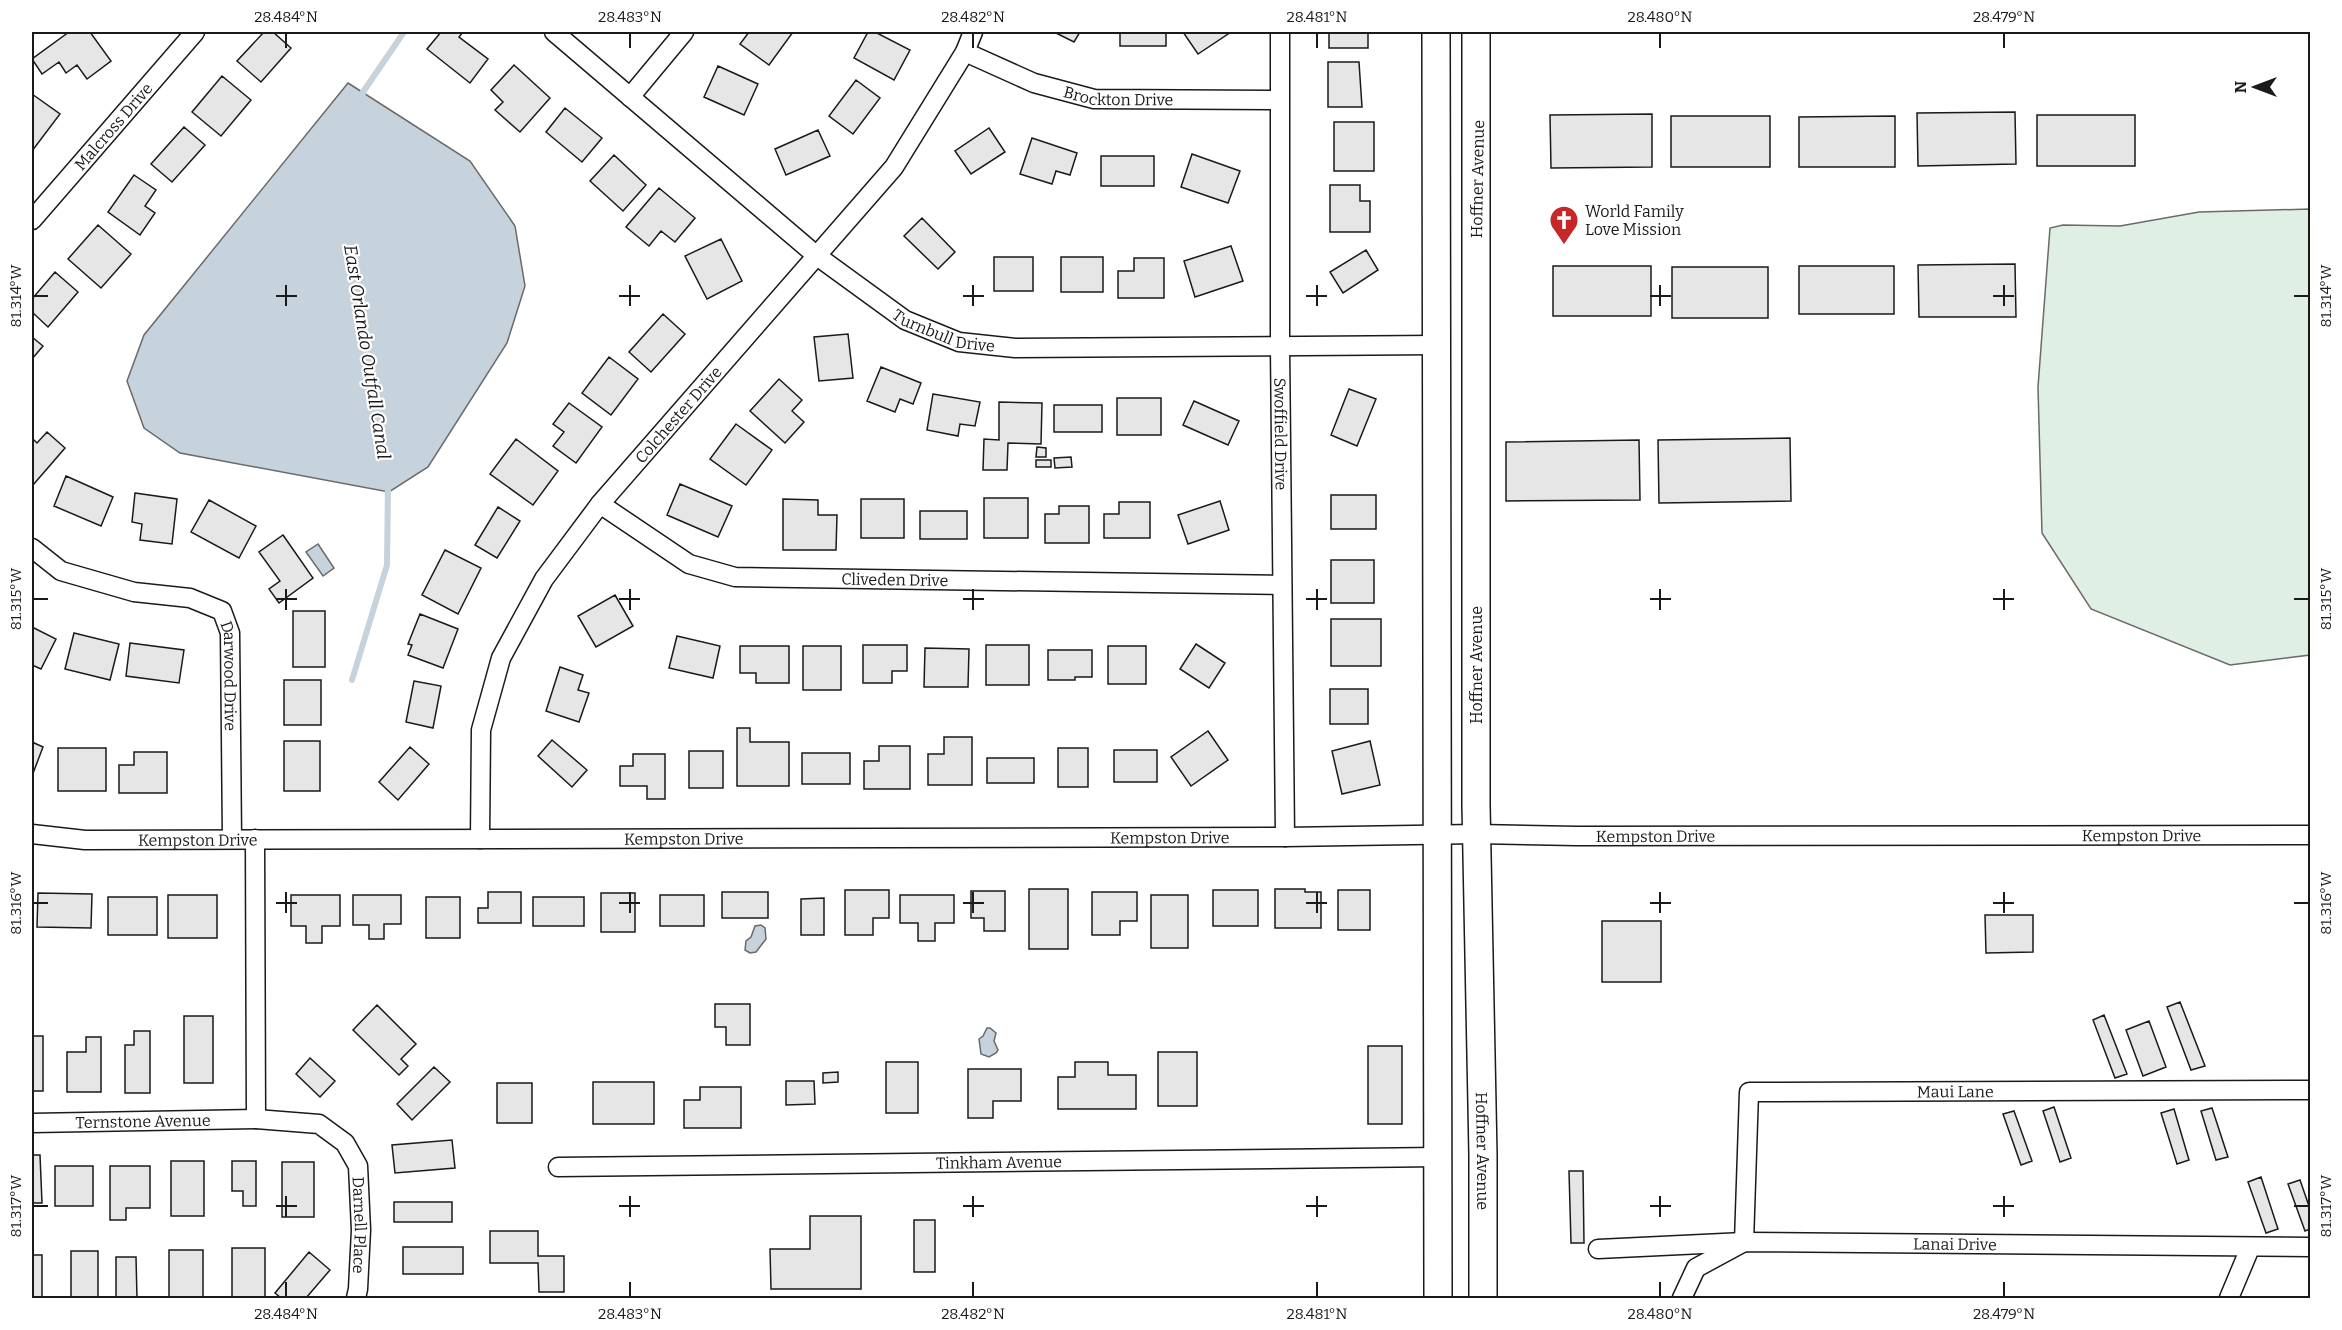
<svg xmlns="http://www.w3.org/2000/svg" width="2342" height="1330" font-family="Bitter,serif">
<rect width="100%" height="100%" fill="#fff"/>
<path fill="#e0efe3" stroke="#6a6a6a" stroke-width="1.5" d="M2310,209V655L2230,665L2091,609L2042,533L2038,387L2050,228L2063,225L2120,226L2199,212Z"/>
<path fill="#c6d2dc" stroke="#6a6a6a" stroke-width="1.5" d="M348,83L470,161L515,226L525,286L507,343L428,467L389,492L180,453L144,428L127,381L144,335Z
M318,544L334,568L323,576L306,552Z
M761,925L765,928L766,939L756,952L750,953L745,950L746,941L751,937L755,926Z
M987,1028H990L996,1033L994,1041L998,1050L996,1053L989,1057L981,1054L979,1039L983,1036Z"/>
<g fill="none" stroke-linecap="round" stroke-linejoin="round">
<path stroke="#c6d2dc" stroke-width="6" d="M362,99L363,92L404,32
M352,680L387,565L388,486"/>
</g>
<path fill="#e6e6e6" stroke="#1a1a1a" stroke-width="1.5" d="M69,32H90L111,61L87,79L77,65L66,73L59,62L42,74L32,59Z
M264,32H273L291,48L261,82L237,61Z
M441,32H463L459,37L488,59L470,83L427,49Z
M749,32H793L769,65L740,44Z
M868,32H875L910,50L894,80L854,58Z
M1054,32H1080L1074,42Z
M1120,32H1166V46H1120Z
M1183,32H1231L1198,54Z
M1329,32H1368V48H1329Z
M1328,62H1359L1362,107H1328Z
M514,65L550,98L520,132L495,110L503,102L491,90Z
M718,66L758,84L744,115L704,97Z
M222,76L251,100L221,136L192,112Z
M856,80L880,98L853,134L829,116Z
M32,94L60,114L32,151Z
M565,108L602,138L582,162L546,132Z
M2015,112L2016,164L1918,166L1917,113Z
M1652,114V167L1551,168L1550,115Z
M2037,115H2135V166H2037Z
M1671,116H1770V167H1671Z
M1895,116V167H1799V117Z
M1334,122H1374V171H1334Z
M184,127L205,145L172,182L151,164Z
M989,128L1005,152L971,174L955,151Z
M818,130L830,156L786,175L775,149Z
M1032,138L1077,153L1070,175L1056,171L1052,184L1020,174Z
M1192,154L1240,171L1228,203L1181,187Z
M614,155L646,185L623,211L590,181Z
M1101,156H1154V186H1101Z
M134,175L156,190L145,206L155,213L140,235L108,212Z
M1330,185H1360V201H1370V232H1330Z
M659,188L695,218L675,242L661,231L649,246L626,227Z
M922,218L955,252L938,269L904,236Z
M98,225L131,254L101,288L68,259Z
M721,239L742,281L707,299L685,256Z
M1231,246L1243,281L1195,297L1184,261Z
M1366,250L1378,270L1343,293L1330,272Z
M994,257H1033V291H994Z
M1061,257H1103V292H1061Z
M1134,258H1164V298H1118V271H1134Z
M2015,264L2016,317H1919L1918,265Z
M1553,266H1651V316H1553Z
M1799,266H1894V314H1799Z
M1672,267H1768V318H1672Z
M55,272L78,292L48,327L32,312V299Z
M663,314L685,334L651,372L629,352Z
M848,334L853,378L819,381L814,337Z
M32,337L43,346L32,359Z
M609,357L638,379L611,415L582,393Z
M881,367L921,383L913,404L900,399L895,412L867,401Z
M779,379L802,400L792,411L804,422L785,443L750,411Z
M1349,389L1376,399L1357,446L1331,435Z
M933,394L980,402L975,426L960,424L958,436L927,430Z
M1117,398H1161V435H1117Z
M1194,401L1239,421L1228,445L1183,425Z
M999,402L1042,403L1041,444L1008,443L1007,470H983L984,439L999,440Z
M569,403L602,427L576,463L553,446L564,432L553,424Z
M1054,405H1102V432H1054Z
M736,424L772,450L746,485L710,459Z
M47,432L65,448L33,485L32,438L37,443Z
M1790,438L1791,501L1659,503L1658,440Z
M516,439L558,471L533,505L490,474Z
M1639,440L1640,500L1506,501V442Z
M1037,447L1046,448V457H1036Z
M1071,457L1072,467L1055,468L1054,458Z
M1036,460H1051V467H1036Z
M66,476L113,497L101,526L54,506Z
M680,484L732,506L718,537L667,515Z
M135,493L177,499L172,544L140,540L142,524L132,522Z
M1331,495H1376V529H1331Z
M984,498H1028V538H984Z
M783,499L818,500V515H837L836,550H783Z
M861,499H904V538H861Z
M209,500L256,526L239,558L191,532Z
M1220,501L1229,530L1188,544L1178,515Z
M1119,502H1150V538H1104V514H1119Z
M1059,506H1089V543H1045V514H1059Z
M498,507L520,521L497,558L475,545Z
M920,511H967V539H920Z
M283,535L313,578L279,603L269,589L280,581L259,552Z
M445,550L481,568L458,614L422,595Z
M1331,560H1374V603H1331Z
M615,595L633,626L596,647L578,616Z
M293,611H325V667H293Z
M420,614L458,629L443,668L408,655L412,645L408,644Z
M1331,619H1381V666H1331Z
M32,627L56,639L41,669L32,665Z
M74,633L119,644L110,680L65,669Z
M677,636L720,646L713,678L669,668Z
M130,643L184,650L179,683L126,676Z
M1196,644L1225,663L1209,688L1180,669Z
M863,645H907V671H892V683H863Z
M986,645H1029V685H986Z
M740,646H789V683H756V673H740Z
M803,646H841V690H803Z
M1108,646H1146V684H1108Z
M925,648L969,649L968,687H924Z
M1048,650H1092V677H1075V680H1048Z
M560,667L583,675L578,690L589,693L579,722L546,711Z
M284,680H321V725H284Z
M414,681L441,686L433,728L406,722Z
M1330,689H1368V724H1330Z
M737,728H750V742H789V786H737Z
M1208,731L1228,760L1191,786L1171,757Z
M944,737H972V785H928V754H944Z
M552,740L587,770L572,787L538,756Z
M284,741H320V791H284Z
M1370,741L1380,785L1342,794L1332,751Z
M32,742L43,747L32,776Z
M879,746H910V789H864V761H879Z
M410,747L429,764L398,800L379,782Z
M58,748H106V791H58Z
M1058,748H1088V787H1058Z
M1114,750H1157V782H1114Z
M689,751H723V788H689Z
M134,752H167V793H119V765H134Z
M802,753H850V784H802Z
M633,754H665V799H647V786H620V766H633Z
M987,758H1034V783H987Z
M1029,889H1068V949H1029Z
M1275,889H1305V892H1321V928H1275Z
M845,890H889V918H873V935H845Z
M1213,890H1258V926H1213Z
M1338,890H1370V930H1338Z
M971,891H1005V931H984V918H971Z
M488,892H521V923H478V908H488Z
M722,892H768V918H722Z
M1092,892H1137V921H1120V935H1092Z
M38,893L92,894L91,928L37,927Z
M601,893H635V932H601Z
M168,895H217V938H168Z
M291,895H340V926H322V943H306V926H291Z
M353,895H401V924H384V939H369V925H353Z
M660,895H704V926H660Z
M900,895H954V923H935V941H918V923H900Z
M1151,895H1188V948H1151Z
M108,897H157V935H108Z
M426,897H460V938H426Z
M533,897H584V926H533Z
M824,898V935H801V899Z
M1985,915H2033V952L1986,953Z
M1602,921H1661V982H1602Z
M2180,1002L2205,1066L2191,1070L2167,1007Z
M715,1004H750V1045H726V1027H715Z
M377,1005L416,1044L401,1059L408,1066L399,1075L353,1030Z
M2104,1015L2127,1074L2115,1078L2093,1020Z
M184,1016H213V1083H184Z
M2149,1021L2166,1067L2143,1076L2126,1030Z
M134,1031H150V1093H125V1045H134Z
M32,1036H43V1091H32Z
M86,1037H101V1092H67V1052H86Z
M1368,1046H1402V1124H1368Z
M1158,1052H1197V1106H1158Z
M310,1058L335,1081L320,1097L296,1074Z
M886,1062H918V1113H886Z
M1075,1062H1108V1075H1136V1109H1058V1077H1075Z
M434,1067L450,1082L412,1120L397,1104Z
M968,1069H1021V1101H993V1118H968Z
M838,1072V1082L823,1083V1073Z
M786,1081H814L815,1104L786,1105Z
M593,1082H654V1124H593Z
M497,1083H532V1123H497Z
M700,1087H741V1128H684V1100H700Z
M2054,1107L2071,1158L2060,1162L2043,1111Z
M2212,1108L2228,1157L2216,1160L2201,1111Z
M2174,1109L2189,1160L2177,1164L2161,1113Z
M2014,1111L2032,1161L2021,1165L2003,1114Z
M452,1140L455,1168L395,1173L392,1145Z
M32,1155H40L42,1203H32Z
M171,1161H204V1216H171Z
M232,1161H256V1206H243V1191H232Z
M282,1162H314V1217H282Z
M55,1166H93V1206H55Z
M110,1166H150V1208H126V1220H110Z
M1569,1171H1583L1584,1243H1571Z
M2261,1177L2278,1229L2266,1233L2248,1182Z
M2300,1180L2310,1209V1229L2305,1231L2288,1184Z
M394,1202H452V1222H394Z
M810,1216H861V1289H771L770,1249H810Z
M914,1220H935V1272H914Z
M490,1231H538V1256H564V1292H539L538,1263H490Z
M403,1247H463V1274H403Z
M232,1248H265V1298H232Z
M169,1250H203V1298H169Z
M71,1251H98V1298H71Z
M309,1252L330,1270L306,1298H281L275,1293Z
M32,1255H42V1298H32Z
M116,1257H136L137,1298H116Z"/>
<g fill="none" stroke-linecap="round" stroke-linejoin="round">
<g stroke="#1a1a1a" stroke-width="21">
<g id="minor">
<path id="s1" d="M554,32L817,256L905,320L959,342L1015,348L1437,345"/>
<path id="s2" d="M1280,32V346L1285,837"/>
<path id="s3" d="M965,52L1034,83L1094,99L1279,100"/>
<path d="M630,97L684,32"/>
<path id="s4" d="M32,220L195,32"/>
<path id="s5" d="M600,504L689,564L735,577L1282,585"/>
<path id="s6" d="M32,548L61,571L134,592L190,598L222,611L230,633L232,839"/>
<path id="s7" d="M32,834L85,840L1285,837L1477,834L1576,836L2310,835"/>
<path d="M255,839L256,1119"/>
<path id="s8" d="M480,839L481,730L501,658L544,579L600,504L894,167L965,52L973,32"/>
<path id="s9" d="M32,1123L256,1119L319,1124L345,1143L358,1166L361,1230L358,1289L356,1298"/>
<path id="s10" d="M558,1167L1439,1157"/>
<path id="s11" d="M1598,1249L1744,1242L2310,1247"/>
<path id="s12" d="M1682,1298L1696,1268L1744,1242L1749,1092L2310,1090"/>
<path d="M2229,1298L2250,1248"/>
</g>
</g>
<g stroke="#1a1a1a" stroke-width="30">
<g id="secondary">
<path d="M1436,32L1438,1298"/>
<path id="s13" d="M1476,32V805L1483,1155V1298"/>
</g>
</g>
<use href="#minor" stroke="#fff" stroke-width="18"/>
<use href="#secondary" stroke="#fff" stroke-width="27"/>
</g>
<path fill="none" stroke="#1a1a1a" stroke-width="2" d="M286,33V48M630,33V48M973,33V48M1317,33V48M1660,33V48M2004,33V48M286,285V306M630,285V306M973,285V306M1317,285V306M1660,285V306M2004,285V306M33,296H48M276,296H297M619,296H640M963,296H984M1306,296H1327M1650,296H1671M1993,296H2014M2294,296H2309M286,589V610M630,589V610M973,589V610M1317,589V610M1660,589V610M2004,589V610M33,599H48M276,599H297M619,599H640M963,599H984M1306,599H1327M1650,599H1671M1993,599H2014M2294,599H2309M286,892V913M630,892V913M973,892V913M1317,892V913M1660,892V913M2004,892V913M33,903H48M276,903H297M619,903H640M963,903H984M1306,903H1327M1650,903H1671M1993,903H2014M2294,903H2309M286,1196V1217M630,1196V1217M973,1196V1217M1317,1196V1217M1660,1196V1217M2004,1196V1217M33,1206H48M276,1206H297M619,1206H640M963,1206H984M1306,1206H1327M1650,1206H1671M1993,1206H2014M2294,1206H2309M286,1282V1297M630,1282V1297M973,1282V1297M1317,1282V1297M1660,1282V1297M2004,1282V1297"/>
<defs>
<g id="church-pin" transform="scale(1.5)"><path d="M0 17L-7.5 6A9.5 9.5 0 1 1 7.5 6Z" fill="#c62828" stroke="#fff"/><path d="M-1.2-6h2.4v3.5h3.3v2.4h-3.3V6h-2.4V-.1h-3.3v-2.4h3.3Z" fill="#fff"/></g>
</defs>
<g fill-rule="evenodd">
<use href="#church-pin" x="1564" y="220"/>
</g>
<g text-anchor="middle" stroke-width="4.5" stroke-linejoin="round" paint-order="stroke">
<g font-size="16" fill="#1a1a1a" stroke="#fff">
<text dy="6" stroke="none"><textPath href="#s3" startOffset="162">Brockton Drive</textPath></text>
<text dy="6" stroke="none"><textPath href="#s4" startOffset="124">Malcross Drive</textPath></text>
<text transform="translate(1477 179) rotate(-89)" y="6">Hoffner Avenue</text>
<text dy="6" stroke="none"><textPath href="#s1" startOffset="495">Turnbull Drive</textPath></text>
<text dy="6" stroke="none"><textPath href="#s8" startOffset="486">Colchester Drive</textPath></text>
<text dy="6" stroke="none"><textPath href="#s2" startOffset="402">Swoffield Drive</textPath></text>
<text dy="6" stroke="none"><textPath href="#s5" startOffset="315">Cliveden Drive</textPath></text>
<text transform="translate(1476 665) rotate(-90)" y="6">Hoffner Avenue</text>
<text dy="6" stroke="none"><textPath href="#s6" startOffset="270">Darwood Drive</textPath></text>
<text dy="6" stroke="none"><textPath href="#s7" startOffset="2110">Kempston Drive</textPath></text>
<text dy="6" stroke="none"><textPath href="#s7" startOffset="1624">Kempston Drive</textPath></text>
<text dy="6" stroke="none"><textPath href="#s7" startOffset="1138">Kempston Drive</textPath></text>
<text dy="6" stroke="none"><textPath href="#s7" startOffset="652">Kempston Drive</textPath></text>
<text dy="6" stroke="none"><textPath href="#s7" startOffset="166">Kempston Drive</textPath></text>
<text dy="6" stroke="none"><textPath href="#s12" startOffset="444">Maui Lane</textPath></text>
<text dy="6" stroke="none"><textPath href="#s9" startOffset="111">Ternstone Avenue</textPath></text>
<text dy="6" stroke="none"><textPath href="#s13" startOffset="1119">Hoffner Avenue</textPath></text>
<text dy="6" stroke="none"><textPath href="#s10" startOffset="441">Tinkham Avenue</textPath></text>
<text dy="6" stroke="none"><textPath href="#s9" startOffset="405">Darnell Place</textPath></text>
<text dy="6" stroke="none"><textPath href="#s11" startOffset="357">Lanai Drive</textPath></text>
</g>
<g font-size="16" fill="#1a1a1a" stroke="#fff" text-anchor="start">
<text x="1585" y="217">World Family<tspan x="1585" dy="18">Love Mission</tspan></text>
</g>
<g font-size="18" font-style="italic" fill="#1a1a1a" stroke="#fff">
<text transform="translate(367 352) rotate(81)" y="6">East Orlando Outfall Canal</text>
</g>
</g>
<rect width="2342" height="1330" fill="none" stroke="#ffffff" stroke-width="66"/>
<g transform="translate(2255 87) rotate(270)" stroke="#ffffff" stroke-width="4.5" paint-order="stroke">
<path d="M0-4.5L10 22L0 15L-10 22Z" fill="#1a1a1a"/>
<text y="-9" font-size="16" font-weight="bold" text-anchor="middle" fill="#1a1a1a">N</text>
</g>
<rect x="33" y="33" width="2276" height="1264" fill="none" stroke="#1a1a1a" stroke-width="2"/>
<g font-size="15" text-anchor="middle" fill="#1a1a1a">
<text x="286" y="22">28.484°N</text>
<text x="630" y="22">28.483°N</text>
<text x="973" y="22">28.482°N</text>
<text x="1317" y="22">28.481°N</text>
<text x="1660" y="22">28.480°N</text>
<text x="2004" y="22">28.479°N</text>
<text transform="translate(2326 296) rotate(-90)" y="5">81.314°W</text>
<text transform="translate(16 296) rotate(-90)" y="5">81.314°W</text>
<text transform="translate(2326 599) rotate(-90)" y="5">81.315°W</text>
<text transform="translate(16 599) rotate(-90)" y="5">81.315°W</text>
<text transform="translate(2326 903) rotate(-90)" y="5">81.316°W</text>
<text transform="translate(16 903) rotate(-90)" y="5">81.316°W</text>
<text transform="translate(2326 1206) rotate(-90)" y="5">81.317°W</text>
<text transform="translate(16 1206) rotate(-90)" y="5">81.317°W</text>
<text x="286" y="1319">28.484°N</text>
<text x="630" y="1319">28.483°N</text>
<text x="973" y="1319">28.482°N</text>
<text x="1317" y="1319">28.481°N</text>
<text x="1660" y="1319">28.480°N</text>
<text x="2004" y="1319">28.479°N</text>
</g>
</svg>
